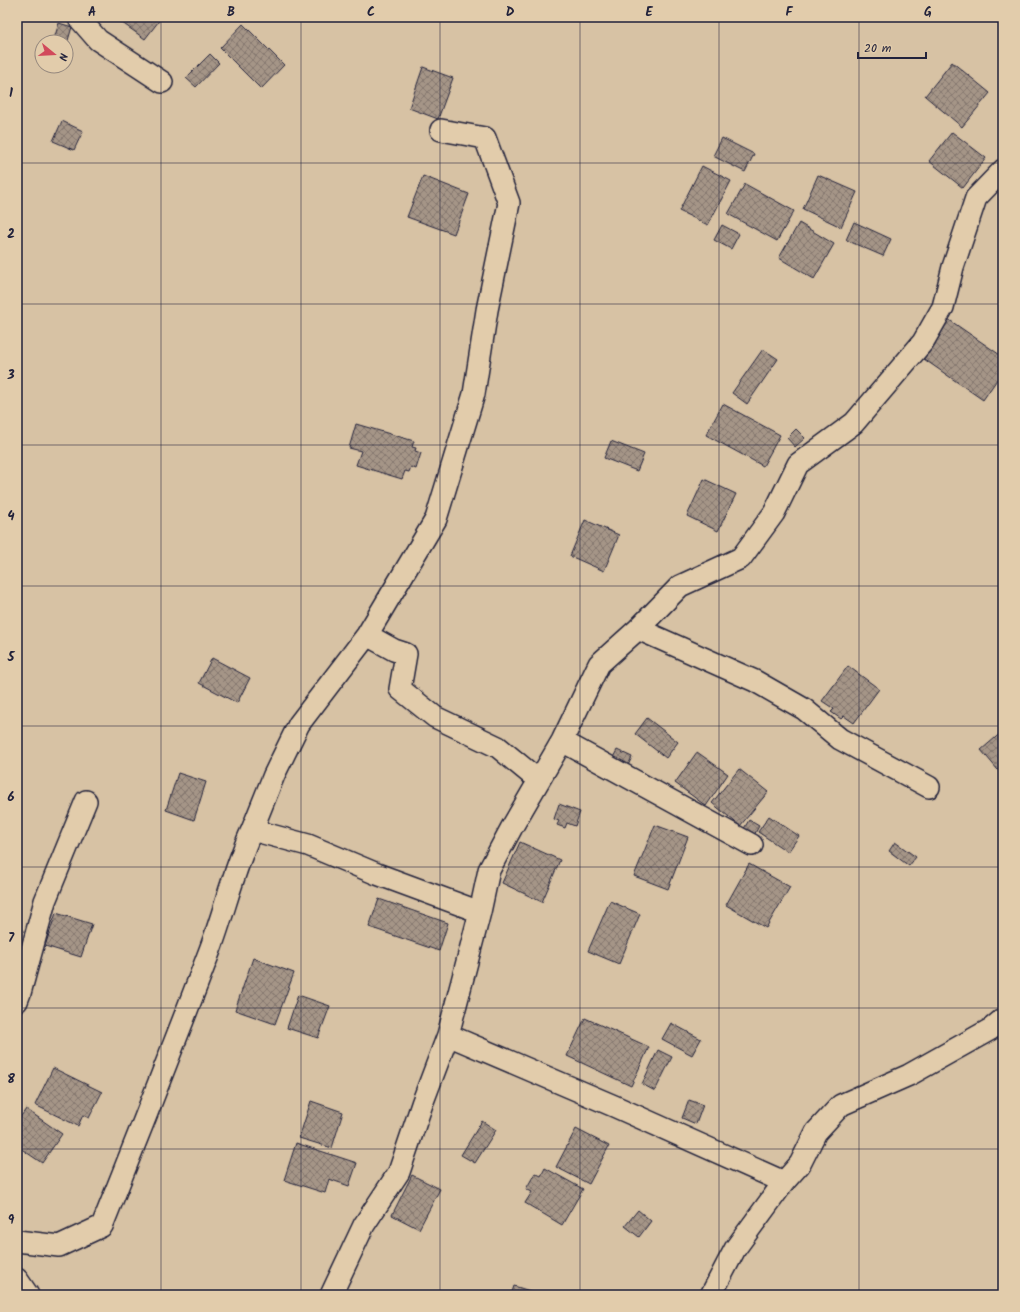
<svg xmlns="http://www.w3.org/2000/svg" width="1020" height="1312" font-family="Kalam,sans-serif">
<defs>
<pattern id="building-cross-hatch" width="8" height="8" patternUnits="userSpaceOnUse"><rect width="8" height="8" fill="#a59587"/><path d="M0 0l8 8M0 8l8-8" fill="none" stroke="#867970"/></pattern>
</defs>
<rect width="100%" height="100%" fill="#d7c2a4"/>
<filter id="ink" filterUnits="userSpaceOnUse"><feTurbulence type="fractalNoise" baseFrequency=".025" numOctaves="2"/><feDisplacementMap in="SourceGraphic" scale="8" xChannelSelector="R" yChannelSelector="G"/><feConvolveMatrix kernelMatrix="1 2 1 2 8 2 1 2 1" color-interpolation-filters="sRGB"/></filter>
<g filter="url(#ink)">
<path fill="url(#building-cross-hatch)" stroke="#22223b" d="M120,17H162L145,39L118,20Z
M59,23L72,27L66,47V42H53Z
M243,24L284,65L261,89L220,48Z
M210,54L219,63L196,87L186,78Z
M952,62L990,93L962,127L925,96Z
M423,67L453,78L438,119L409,108Z
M62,121L83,131L74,150L53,141Z
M952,132L986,158L963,188L929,161Z
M722,138L754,154L745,172L713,156Z
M702,166L731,181L708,225L679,211Z
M818,175L857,192L841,227L803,209Z
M423,176L469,194L454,234L407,217Z
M745,184L794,211L777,241L728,214Z
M854,222L891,239L883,256L846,240Z
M799,223L834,244L814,279L779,258Z
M722,225L739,234L731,249L714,240Z
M948,319L1003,357V371L983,400L921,357Z
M763,349L778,359L747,404L732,393Z
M723,404L780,435L763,466L706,435Z
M356,424L414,441L412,447L416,448L415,451L421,453L416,469L411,467L409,472L405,471L402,479L356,465L361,451L349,448Z
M796,429L805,438L795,447L787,438Z
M611,441L644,454L637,471L604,458Z
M704,479L736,494L718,531L687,516Z
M585,520L619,535L604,571L570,556Z
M212,658L250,678L237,703L199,683Z
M848,666L879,689L854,723L844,716L841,719L831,712L834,709L822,701Z
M647,718L678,742L666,758L635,734Z
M1003,731V776L981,750Z
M617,750L632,757L624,774L608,767Z
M697,752L728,774L706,806L675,783Z
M739,769L768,792L740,826L712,803Z
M178,773L206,782L194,820L166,810Z
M559,804L580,812L575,826L567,823L565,828L557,825L559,821L554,819Z
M769,816L799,836L788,852L758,832Z
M749,820L759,826L752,839L742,832Z
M655,825L688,837L668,889L634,876Z
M520,842L560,860L542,902L502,883Z
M895,842L916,857L909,866L889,851Z
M749,864L790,887L766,928L726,905Z
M379,899L448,923L439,951L369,927Z
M610,901L640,914L619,964L588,951Z
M56,913L92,924L81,957L45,946Z
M253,958L294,973L275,1024L235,1010Z
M298,995L330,1006L318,1038L287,1028Z
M585,1018L649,1047L631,1086L567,1056Z
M671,1023L701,1039L692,1055L662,1039Z
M658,1050L672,1057L655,1091L642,1084Z
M53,1068L102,1092L89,1118L83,1115L78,1126L35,1105Z
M689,1100L703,1105L696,1124L682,1118Z
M311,1101L343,1112L332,1148L299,1138Z
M26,1109L62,1134L42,1163L17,1146V1122Z
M482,1121L496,1130L475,1163L461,1155Z
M576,1129L609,1146L589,1184L556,1167Z
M296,1143L357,1163L349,1186L329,1179L325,1193L284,1180Z
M545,1168L583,1189L562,1225L525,1203L532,1192L526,1189L535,1173L541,1176Z
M412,1175L440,1189L419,1229L392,1215Z
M638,1210L651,1221L639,1237L625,1226Z
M514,1286L530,1291L529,1295H511Z"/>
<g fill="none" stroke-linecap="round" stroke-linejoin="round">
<g stroke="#22223b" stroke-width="24">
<path id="street" d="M78,17L98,40L162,82
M638,629L755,681L804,709L840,739L929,787
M367,635L394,650L406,654L400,689L435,717L498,747L538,780
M562,741L752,845
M252,830L274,775L299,724L367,635L436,519L474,394L487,310L509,203L485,138L441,130
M17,1001L20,993L45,901L86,801
M448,1035L614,1106L784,1182
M17,1241L59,1246L102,1226C139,1134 175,1042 210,950C225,910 234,868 252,830L308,845L377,874L480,912
M17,1279L28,1295
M331,1295L364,1225L399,1172L422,1104L448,1035L480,912L489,870L512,827L562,741L599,664L638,629L680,586L741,558L774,513L798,464L854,423L923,342L943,307L953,267L976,198L1003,170
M711,1295L735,1249L784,1182L800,1164L816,1132L841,1105L909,1075L991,1029L1003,1019"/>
</g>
<use href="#street" stroke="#e2ccab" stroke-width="21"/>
</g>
</g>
<path fill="none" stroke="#22223b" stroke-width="1" stroke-opacity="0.55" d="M161,17V1295M301,17V1295M440,17V1295M580,17V1295M719,17V1295M859,17V1295M17,163H1003M17,304H1003M17,445H1003M17,586H1003M17,726H1003M17,867H1003M17,1008H1003M17,1149H1003"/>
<rect width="1020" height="1312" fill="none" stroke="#e2ccab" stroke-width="44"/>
<g transform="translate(54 54) rotate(108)"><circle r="19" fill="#e2ccab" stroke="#95887e"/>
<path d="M0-3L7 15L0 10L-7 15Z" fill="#d1495b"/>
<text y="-6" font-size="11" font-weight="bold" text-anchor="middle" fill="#22223b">N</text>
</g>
<path d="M858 52v6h68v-6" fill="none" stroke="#22223b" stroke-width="2"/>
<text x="864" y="52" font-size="12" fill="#22223b" stroke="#e2ccab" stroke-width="3" paint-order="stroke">20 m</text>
<rect x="22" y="22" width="976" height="1268" fill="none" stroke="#22223b" stroke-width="1.5"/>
<g font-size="13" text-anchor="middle" font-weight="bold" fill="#22223b">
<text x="92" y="16">A</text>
<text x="231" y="16">B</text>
<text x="371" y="16">C</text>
<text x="510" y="16">D</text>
<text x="649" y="16">E</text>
<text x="789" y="16">F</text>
<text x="928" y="16">G</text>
<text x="11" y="97">1</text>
<text x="11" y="238">2</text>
<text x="11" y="379">3</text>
<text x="11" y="520">4</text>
<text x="11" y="661">5</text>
<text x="11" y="801">6</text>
<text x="11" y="942">7</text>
<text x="11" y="1083">8</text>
<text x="11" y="1224">9</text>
</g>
</svg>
